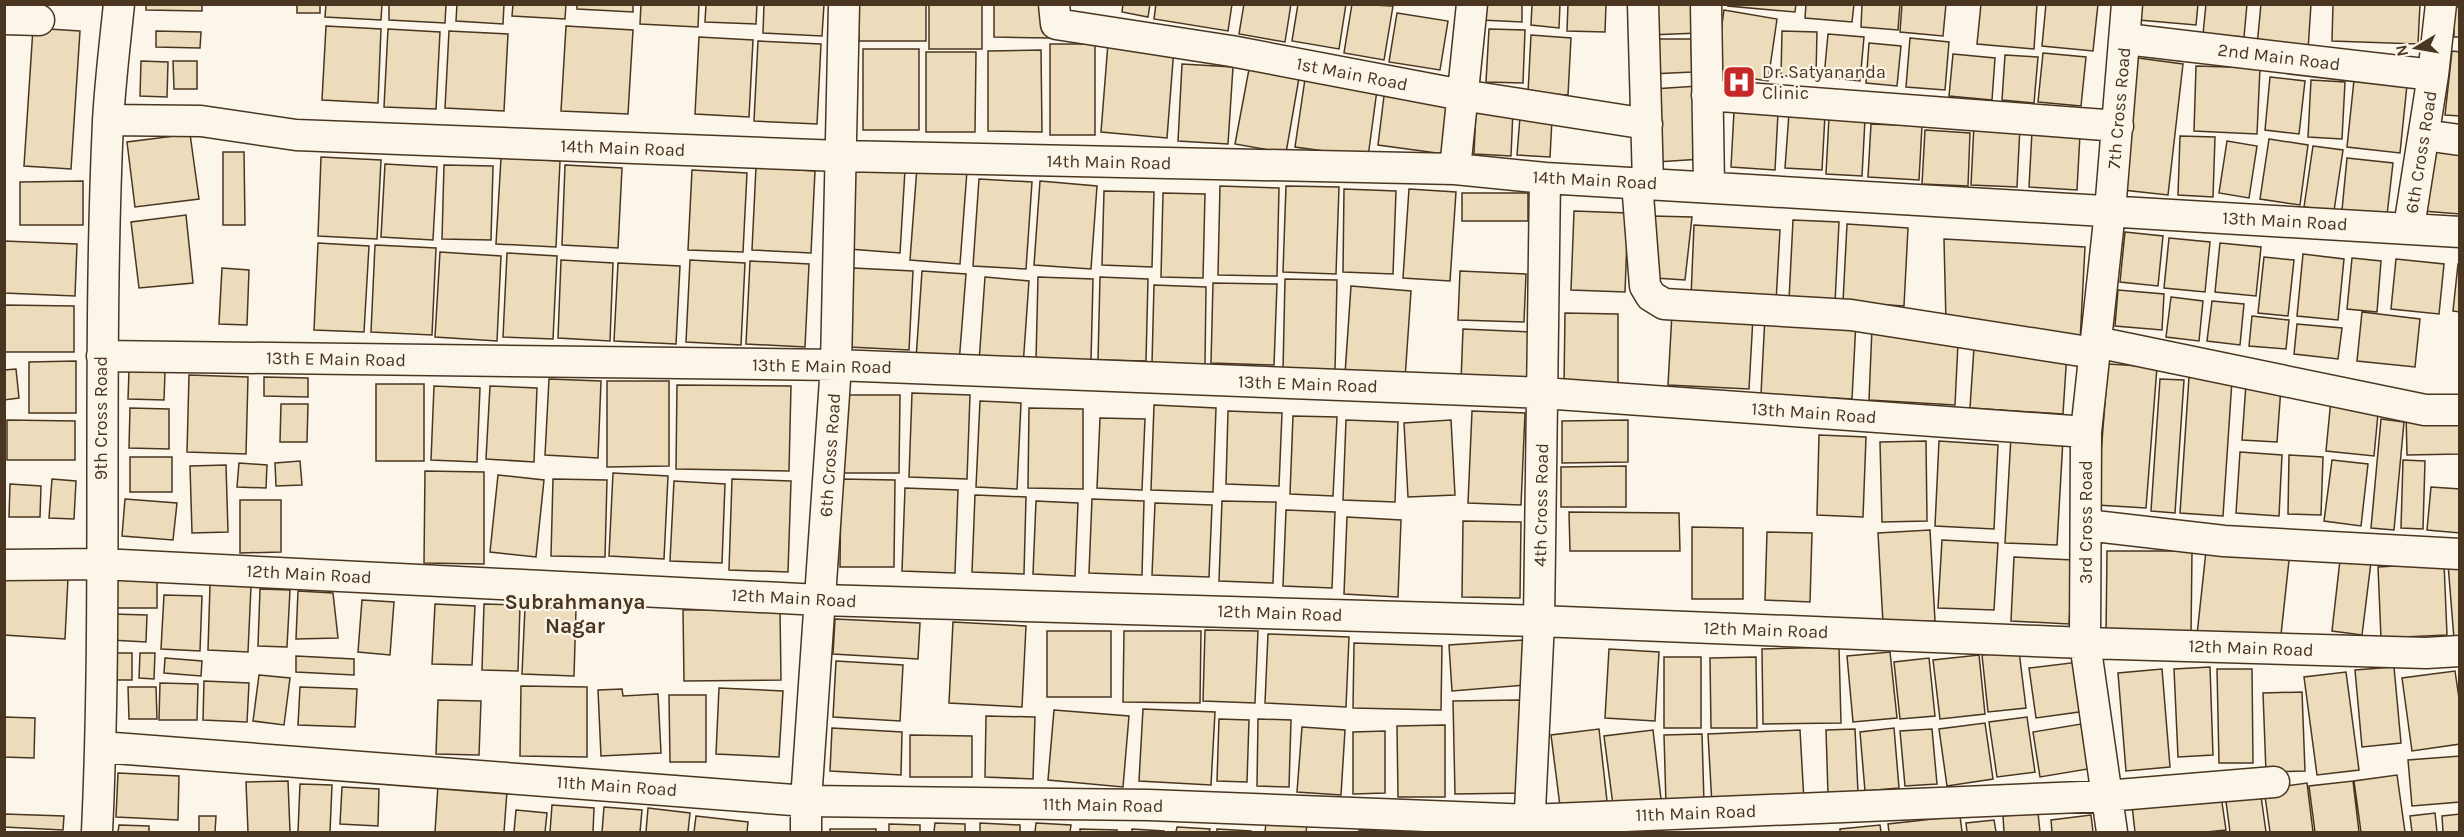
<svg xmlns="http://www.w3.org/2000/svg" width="2464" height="837" font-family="Karla,sans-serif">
<rect width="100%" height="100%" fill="#fbf6e9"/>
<path fill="#ecdcbc" stroke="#4a3520" stroke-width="1.5" d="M146,4H202V11L146,10Z
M297,4H320V13H297Z
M326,4H382L381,20L325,17Z
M389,4H446L445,23L389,20Z
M457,4H504L503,24L456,21Z
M513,4H566L565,19L512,16Z
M577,4H633V12L577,9Z
M641,4H699L698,27L640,24Z
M706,4H757L756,24L705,22Z
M764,4H824L822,36L763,33Z
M859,4H926V41H859Z
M929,4H982V49H929Z
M994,4H1049V38L994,37Z
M1123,4H1150L1148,17L1122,12Z
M1156,4H1232L1228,31L1154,19Z
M1244,4H1291L1285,42L1239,34Z
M1298,4H1346L1339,49L1292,41Z
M1352,4L1393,6L1384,60L1344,53Z
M1482,4H1522V22L1481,20Z
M1532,4H1560L1559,28L1531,25Z
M1568,4H1606L1605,32L1567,31Z
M1648,4H1698L1699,33L1649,35Z
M1729,4H1796L1795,12L1728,6Z
M1806,4H1854L1852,22L1805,18Z
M1862,4H1900L1898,30L1861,27Z
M1902,4H1946L1943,36L1900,32Z
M1981,4H2037L2034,49L1977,44Z
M2046,4H2098L2093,51L2042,46Z
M2141,4H2198L2196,25L2139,20Z
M2206,4H2247L2244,37L2203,34Z
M2261,4H2311L2308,50L2257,46Z
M2333,4H2420L2418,44L2332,41Z
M2454,7H2460V37H2454Z
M1724,10L1777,19L1768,81L1715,73Z
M1397,13L1448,21L1440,70L1389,62Z
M326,26L381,29L378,103L322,100Z
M566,26L633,30L628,114L561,111Z
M33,28L80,31L71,169L24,166Z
M388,29L440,32L436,109L384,107Z
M1489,29L1525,30L1523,83L1486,82Z
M156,31L201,32L200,48L156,47Z
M449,31L508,34L504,111L445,108Z
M1782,31L1817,32L1816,76H1781Z
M1828,34L1864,37L1860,81L1824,77Z
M1531,35L1571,38L1568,95L1528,93Z
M699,37L753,40L749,117L695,114Z
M1910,38L1949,42L1945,90L1906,87Z
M1650,39H1691L1692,72L1651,74Z
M758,41L821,44L817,124L754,121Z
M1108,43L1174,48L1167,138L1101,132Z
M1869,43L1901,46L1897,86L1866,83Z
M1050,44H1095V135H1050Z
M863,49H919V130H863Z
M1041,50L1042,132L988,131V51Z
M2452,51L2460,52V116L2445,115Z
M926,52H976L975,132H926Z
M2043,53L2086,57L2081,106L2038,102Z
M1953,54L1995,58L1992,100L1949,96Z
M2005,55L2038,57L2034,103L2002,100Z
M2138,58L2183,64L2168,195L2123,190Z
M141,61L168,62L167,97L140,96Z
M173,61H197V89H174Z
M1182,64L1233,67L1228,144L1178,141Z
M2196,66L2260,68L2257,134L2194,131Z
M1249,69L1299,78L1286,153L1235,144Z
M2270,77L2305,81L2299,134L2265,130Z
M1305,79L1377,90L1368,157L1295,147Z
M2311,80L2345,82L2342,139L2308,137Z
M2354,80L2407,85L2400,153L2347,147Z
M1698,86L1702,159L1656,162L1653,89Z
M1384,96L1450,104L1444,154L1378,145Z
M1476,108L1513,110L1511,156L1474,154Z
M1734,111L1778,113L1775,170L1731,167Z
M1789,113L1825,115L1822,170L1785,168Z
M1520,117L1552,119L1550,157L1517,155Z
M1829,117L1865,119L1862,176L1826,174Z
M1871,124L1922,126L1919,180L1868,177Z
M1974,124L2020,126L2017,187L1971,185Z
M1925,130L1970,133L1968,186L1922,184Z
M2032,131L2080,134L2077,190L2029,187Z
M190,134L199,199L135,207L127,142Z
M2180,136L2215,137L2213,197L2178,195Z
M2269,139L2308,145L2300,205L2260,199Z
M2227,141L2257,146L2249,198L2219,193Z
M2313,146L2343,150L2334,211L2304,207Z
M2427,148L2460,150V214L2423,211Z
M223,152H244L245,225H223Z
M321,157L381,160L377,239L318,236Z
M501,158L560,161L556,247L496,244Z
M2347,158L2393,163L2387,215L2342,210Z
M385,164L437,167L433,240L381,237Z
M444,165L493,166L491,240L442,239Z
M565,165L622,168L618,248L562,245Z
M855,166L905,170L900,253L849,249Z
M756,167L815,171L811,253L752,250Z
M917,167L967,171L960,264L910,260Z
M692,170L747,173L743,252L688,250Z
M979,179L1032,182L1026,269L973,266Z
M83,181V225H20V182Z
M1040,181L1097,186L1091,269L1034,265Z
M1220,186L1279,188L1277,276L1218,275Z
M1286,186L1339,187L1336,274L1283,272Z
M1344,189L1396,191L1393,274L1343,272Z
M1409,189L1456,192L1450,281L1403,278Z
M1104,191L1154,192L1152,267L1102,265Z
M1163,193L1205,194L1203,278L1161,277Z
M1462,193H1528V221H1462Z
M1574,211L1628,213L1625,292L1571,290Z
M186,215L193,283L139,288L131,222Z
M1652,216L1692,217L1685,280L1655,278Z
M1793,220L1839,222L1835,303L1789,300Z
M1847,224L1908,228L1904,306L1843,302Z
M1694,225L1780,230L1776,302L1691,297Z
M2125,232L2163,236L2158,286L2120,282Z
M2169,238L2210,242L2205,292L2164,288Z
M1944,239L2085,247L2080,342L1946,323Z
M4,241L77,244L75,296L4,293Z
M318,243L369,246L364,332L314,330Z
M2220,243L2261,247L2256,296L2215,292Z
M375,245L436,248L432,335L371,332Z
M440,252L501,256L497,341L435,337Z
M507,253L557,256L553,339L503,337Z
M2303,254L2344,259L2338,320L2297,316Z
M2264,257L2294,260L2288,316L2258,313Z
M2352,258L2381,261L2377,312L2347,309Z
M2396,259L2444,264L2439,314L2391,309Z
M561,260L613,263L610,341L558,338Z
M690,260L745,263L741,345L686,342Z
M750,261L809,264L805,347L746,344Z
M618,263L680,266L676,344L614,341Z
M2458,264H2460V312L2453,311Z
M222,268L249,270L247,325L219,324Z
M853,268L913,271L909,350L849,347Z
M922,271L966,274L959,363L916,359Z
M1460,271L1526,274L1524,322L1458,320Z
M985,277L1029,281L1023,366L979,362Z
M1038,277L1093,279L1091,361L1036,360Z
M1100,277L1148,279L1146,361L1098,360Z
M1285,279L1337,280L1335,371L1283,370Z
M1213,283L1277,284L1274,365L1211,363Z
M1154,285L1206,287L1205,364L1152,363Z
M1351,286L1411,291L1405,379L1345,374Z
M2118,290L2164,294L2162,330L2115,326Z
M2171,297L2203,301L2199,341L2166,337Z
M2212,301L2244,304L2240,345L2207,341Z
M4,305L74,306V352H4Z
M2362,312L2420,319L2415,367L2357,361Z
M1565,313L1618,314V386L1564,385Z
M1672,313L1753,317L1749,389L1668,385Z
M1765,316L1856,321L1852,399L1761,394Z
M2252,316L2289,320L2286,349L2249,346Z
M2297,324L2342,328L2338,359L2294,354Z
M1872,328L1958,343L1955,405L1869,400Z
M1463,329L1530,332L1528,383L1461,381Z
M1974,347L2067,352L2063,414L1970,408Z
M76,361V413H29V362Z
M2108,364L2157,367L2146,508L2097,505Z
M16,369L19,398L4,400V370Z
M129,371L165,372L164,400L128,399Z
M189,375L248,377L246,454L187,452Z
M264,377L308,378V397L264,396Z
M2189,377L2232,380L2223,516L2180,513Z
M549,379L601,381L598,458L545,455Z
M2160,379L2184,380L2175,513L2151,511Z
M607,381H669V466L607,467Z
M376,384H424V461H376Z
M2246,384L2281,387L2277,442L2242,440Z
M677,385L791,386L789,471L676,469Z
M434,386L480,388L477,462L431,460Z
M490,386L537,388L534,462L486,459Z
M912,393L970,395L967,479L909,477Z
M845,395H900L899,473H844Z
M2331,399L2379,403L2374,456L2326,451Z
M980,401L1021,403L1017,489L976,487Z
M281,404H308L307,442H280Z
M1154,405L1216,408L1213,492L1151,490Z
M130,408L169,409V449L129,448Z
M1029,408L1083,409V489L1028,488Z
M1228,411L1282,413L1279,486L1226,484Z
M1472,411L1525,413L1521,505L1468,503Z
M2406,412H2460V454L2407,455Z
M1293,416L1337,417L1333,496L1290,494Z
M1100,418L1145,419L1142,490L1097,488Z
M2381,419L2404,422L2394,530L2371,528Z
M7,420L75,421V460H7Z
M1346,420L1398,422L1395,502L1343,500Z
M1451,420L1455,495L1408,497L1404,423Z
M1628,420V462L1562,463V421Z
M1819,435L1866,437L1863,517L1817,515Z
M2011,436L2063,439L2057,545L2005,543Z
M1926,441L1927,521L1882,522L1880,442Z
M1939,441L1998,445L1994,529L1935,526Z
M2240,452L2282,455L2279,516L2236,513Z
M2289,455L2323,457L2321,515L2288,514Z
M130,457H172V492H130Z
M2332,460L2368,464L2361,526L2324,521Z
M2403,460L2425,461L2423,529L2401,528Z
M300,461L302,485L276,486L275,463Z
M239,463L267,465L266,488L237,487Z
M226,465L228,532L192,533L190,466Z
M1626,466V507H1561V467Z
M425,471L484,472V564L424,563Z
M613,473L668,476L664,559L609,556Z
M498,475L544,480L536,557L490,552Z
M52,479L76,481L74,519L49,518Z
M553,479L607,480L605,557L551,556Z
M732,479L791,481L788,572L729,570Z
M841,479L895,480L894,567H840Z
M674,481L725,484L722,563L670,561Z
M10,484L41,486L40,517H9Z
M2431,487L2460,489V533L2427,530Z
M905,488L958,490L955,573L902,571Z
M975,495L1026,497L1024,574L972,572Z
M125,499L177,503L173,540L122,536Z
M1092,499L1144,501L1142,575L1089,573Z
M240,500H281V552L240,553Z
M1036,501L1078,503L1075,576L1033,574Z
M1222,501L1276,502L1273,583L1219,581Z
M1155,503L1212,505L1209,577L1152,575Z
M1286,510L1335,512L1332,588L1283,586Z
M1569,512L1679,513L1680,551H1570Z
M1347,517L1401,520L1398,597L1344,594Z
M1463,521L1521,522L1520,598L1462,597Z
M1692,527L1743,528V599H1692Z
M1930,530L1935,621L1883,623L1878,533Z
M1767,532L1812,533L1810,602L1765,600Z
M1942,540L1998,543L1994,610L1938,608Z
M2207,542L2290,551L2280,644L2197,635Z
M2107,551H2192L2191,636L2106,635Z
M2341,551L2372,554L2362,635L2332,631Z
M2014,557L2073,560L2069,624L2011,621Z
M2444,563L2447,635L2381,638L2378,567Z
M2460,563V638L2454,639L2448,564Z
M4,575L68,578L65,639L4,635Z
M114,580H157V608H114Z
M210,585L251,586L248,652L208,650Z
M260,589L290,590L287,647L258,646Z
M298,591L333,593L338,638L296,639Z
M164,595L202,596L200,651L161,649Z
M362,600L394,602L390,655L358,652Z
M435,604L475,606L472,665L432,664Z
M484,604L520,605L518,671L482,670Z
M525,607L576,609L574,676L522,674Z
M780,609L781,680L684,681L683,610Z
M112,614L147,615L146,642L111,640Z
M835,619L920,623L918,659L833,654Z
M953,622L1026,626L1022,707L949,703Z
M1205,630L1258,631L1255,703L1203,701Z
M1047,631H1111V697H1047Z
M1124,631H1201L1200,703L1123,702Z
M1268,634L1349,637L1346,707L1265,703Z
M1524,640L1527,685L1452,691L1449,645Z
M1354,643L1442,646L1441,710L1353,708Z
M1839,647L1841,723L1763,724L1762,649Z
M1609,649L1659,652L1655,721L1605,718Z
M2019,651L2026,708L1988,712L1982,655Z
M1890,652L1897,718L1853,722L1847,656Z
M116,653H132V680H117Z
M140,653H155L154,679L139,678Z
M1979,655L1985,714L1940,719L1933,660Z
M296,656L354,659V675L296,672Z
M1664,657H1701V728H1664Z
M1756,657L1757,728H1711L1710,658Z
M165,658L202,661L201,676L164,673Z
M1929,658L1935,716L1900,719L1894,662Z
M836,661L903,665L900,721L833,717Z
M2079,662L2086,711L2036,718L2029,668Z
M2210,667L2213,755L2178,757L2174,669Z
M2394,667L2401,743L2362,747L2355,670Z
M2162,669L2170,767L2126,771L2118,673Z
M2217,669H2252L2253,763H2219Z
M2455,671L2460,705V744L2412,751L2402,678Z
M2346,672L2359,770L2317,775L2304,677Z
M259,675L290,678L284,725L253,721Z
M204,681L249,683L247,722L203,720Z
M160,683L198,684L197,720H159Z
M521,686L587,687V757L520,756Z
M128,687H156L157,719H129Z
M300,687L357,689L355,727L298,725Z
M719,688L783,691L779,757L716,754Z
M622,689L623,696L658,694L661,753L601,756L598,690Z
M2302,692L2305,771L2266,772L2263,693Z
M669,695H706V762H670Z
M438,700L481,701L479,755L436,754Z
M1520,700L1523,793L1455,794L1453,701Z
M1143,709L1215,712L1211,785L1139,781Z
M1054,710L1129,716L1123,787L1048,780Z
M986,716L1035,717L1033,779L985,777Z
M4,717L35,718L34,758L4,757Z
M2027,717L2035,772L1997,777L1989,722Z
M1219,719L1249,720L1247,782L1217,781Z
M1258,719L1291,720L1289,787L1257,786Z
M1985,723L1993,779L1947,786L1939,729Z
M2081,724L2088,769L2040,777L2033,732Z
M1445,725V797H1398L1397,726Z
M1302,727L1345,730L1341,795L1297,792Z
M832,728L902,732L901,775L830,771Z
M1894,728L1899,788L1865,791L1860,732Z
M1599,729L1607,801L1560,806L1551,735Z
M1855,729L1858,792L1828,794L1826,730Z
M1932,729L1937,784L1905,786L1900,731Z
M1653,730L1661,799L1613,805L1604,736Z
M1800,730L1804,801L1712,805L1708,734Z
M1385,731V793L1353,794V732Z
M1702,734L1704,803L1666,804L1664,735Z
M910,735L972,736V777H910Z
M2460,756V802L2412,806L2408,760Z
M118,773L179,776L178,820L116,817Z
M2397,775L2405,832H2361L2354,781Z
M288,781L290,832H248L246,782Z
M2353,781L2359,832H2315L2309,786Z
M2307,783L2313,832H2270L2264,789Z
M300,784L332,785L330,832H298Z
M438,785L507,791L504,832H435Z
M342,787L379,789L378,826L340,824Z
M2220,789L2226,830L2206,832H2135L2131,797Z
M2260,789L2266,832H2230L2225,794Z
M552,805L594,808L593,832H550Z
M604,807L642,810L640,832H602Z
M648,808L690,813L688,832H646Z
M516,810L547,813L545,832H514Z
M2038,813L2040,832H2004L2003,816Z
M2435,813L2437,832H2412L2410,816Z
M4,814L64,816L63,830L4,827Z
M2460,814V832H2443L2442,816Z
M2091,815L2093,832H2052L2051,820Z
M199,816H216L215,832H199Z
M696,816L748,822L747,832H694Z
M1960,816L1962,832H1889L1888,824Z
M1994,820L1996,832H1967L1966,823Z
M935,823L965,824V832H934Z
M980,823L1020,825V832H980Z
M1036,823L1071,825L1070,832H1035Z
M1266,823L1307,825L1306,832H1265Z
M889,824L920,825V832H889Z
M119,825L149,826V832H118Z
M1880,825L1881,832H1840V829Z
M1177,827L1210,829L1209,832H1176Z
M830,829H876V832H830Z
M1080,829L1117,830V832H1080Z
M1132,829L1164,831V832H1132Z
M1217,829L1251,831V832H1217Z
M1359,830L1402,832H1359Z"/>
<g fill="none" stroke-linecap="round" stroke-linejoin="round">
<g stroke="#4a3520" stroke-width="33">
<path id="street" d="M1054,4L1056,24L1231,51L1462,95L1647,124
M1643,4L1648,183
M1706,4L1709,186
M4,19L39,20
M2126,39L2433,75
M1707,95L2118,126
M108,120L201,121L296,135L840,156L1455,169L1545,178L2460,232
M2424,135L2460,140
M1455,169L1472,4
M1637,182L1645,286L1651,296L1664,304L1851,315L2094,353
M2409,227L2433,75L2441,4
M2096,342L2425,410H2460
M102,356L836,365L1543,393L2086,432
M2086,525L2224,541L2460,554
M4,565L101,564L820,600L1539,621L2085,643L2426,653L2460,651
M101,747L806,801L1149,805L1529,820L2106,796L2274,782
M97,832C108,596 97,359 108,122C110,83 115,43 119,4
M806,832V801L836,365L844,4
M1529,832L1539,621L1545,178
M2112,832L2085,643L2086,432L2110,211L2127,4"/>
</g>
<use href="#street" stroke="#fbf6e9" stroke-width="30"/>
</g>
<defs>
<g id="hospital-square" transform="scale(1.725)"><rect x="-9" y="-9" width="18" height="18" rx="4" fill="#c62828" stroke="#fbf6e9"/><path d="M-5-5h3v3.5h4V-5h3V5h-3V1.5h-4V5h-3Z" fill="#fff"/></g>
</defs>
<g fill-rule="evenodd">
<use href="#hospital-square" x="1739" y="82"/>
</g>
<g text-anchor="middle" stroke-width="4.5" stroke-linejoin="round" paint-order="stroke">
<g font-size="18" fill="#4a3520" stroke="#fbf6e9">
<text transform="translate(2279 57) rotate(7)" y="6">2nd Main Road</text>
<text transform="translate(1352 74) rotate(11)" y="6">1st Main Road</text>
<text transform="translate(2119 108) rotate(-85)" y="6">7th Cross Road</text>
<text transform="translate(623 148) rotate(2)" y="6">14th Main Road</text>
<text transform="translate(2421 152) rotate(-81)" y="6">6th Cross Road</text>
<text transform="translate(1109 162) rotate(1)" y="6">14th Main Road</text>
<text transform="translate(1595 180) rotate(3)" y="6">14th Main Road</text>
<text transform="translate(2285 221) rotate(3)" y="6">13th Main Road</text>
<text transform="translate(336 359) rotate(1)" y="6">13th E Main Road</text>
<text transform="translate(822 366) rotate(1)" y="6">13th E Main Road</text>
<text transform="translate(1308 384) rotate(2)" y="6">13th E Main Road</text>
<text transform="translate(1814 413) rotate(4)" y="6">13th Main Road</text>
<text transform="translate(101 418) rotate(-90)" y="6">9th Cross Road</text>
<text transform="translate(830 455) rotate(-86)" y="6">6th Cross Road</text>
<text transform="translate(1541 505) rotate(-89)" y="6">4th Cross Road</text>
<text transform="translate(2086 522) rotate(-90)" y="6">3rd Cross Road</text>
<text transform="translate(309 574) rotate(3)" y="6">12th Main Road</text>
<text transform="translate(794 598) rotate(3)" y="6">12th Main Road</text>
<text transform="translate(1280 613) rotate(2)" y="6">12th Main Road</text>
<text transform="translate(1766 630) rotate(2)" y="6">12th Main Road</text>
<text transform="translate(2251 648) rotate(2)" y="6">12th Main Road</text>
<text transform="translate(617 786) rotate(4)" y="6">11th Main Road</text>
<text transform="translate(1103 805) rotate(1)" y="6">11th Main Road</text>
<text transform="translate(1696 813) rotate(-2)" y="6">11th Main Road</text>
</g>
<g font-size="18" fill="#4a3520" stroke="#fbf6e9" text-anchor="start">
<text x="1762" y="78">Dr. Satyananda<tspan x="1762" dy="21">Clinic</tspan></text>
</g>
<g font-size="21" font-weight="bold" fill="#4a3520" stroke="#fbf6e9">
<text x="575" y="609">Subrahmanya<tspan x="575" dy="24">Nagar</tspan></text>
</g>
</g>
<rect width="2464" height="837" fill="none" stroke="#4a3520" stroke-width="12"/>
<g transform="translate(2416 48) rotate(259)" stroke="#fbf6e9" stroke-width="4.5" paint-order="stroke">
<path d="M0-4.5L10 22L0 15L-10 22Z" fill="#4a3520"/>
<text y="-9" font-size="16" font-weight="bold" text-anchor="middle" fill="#4a3520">N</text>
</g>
</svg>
